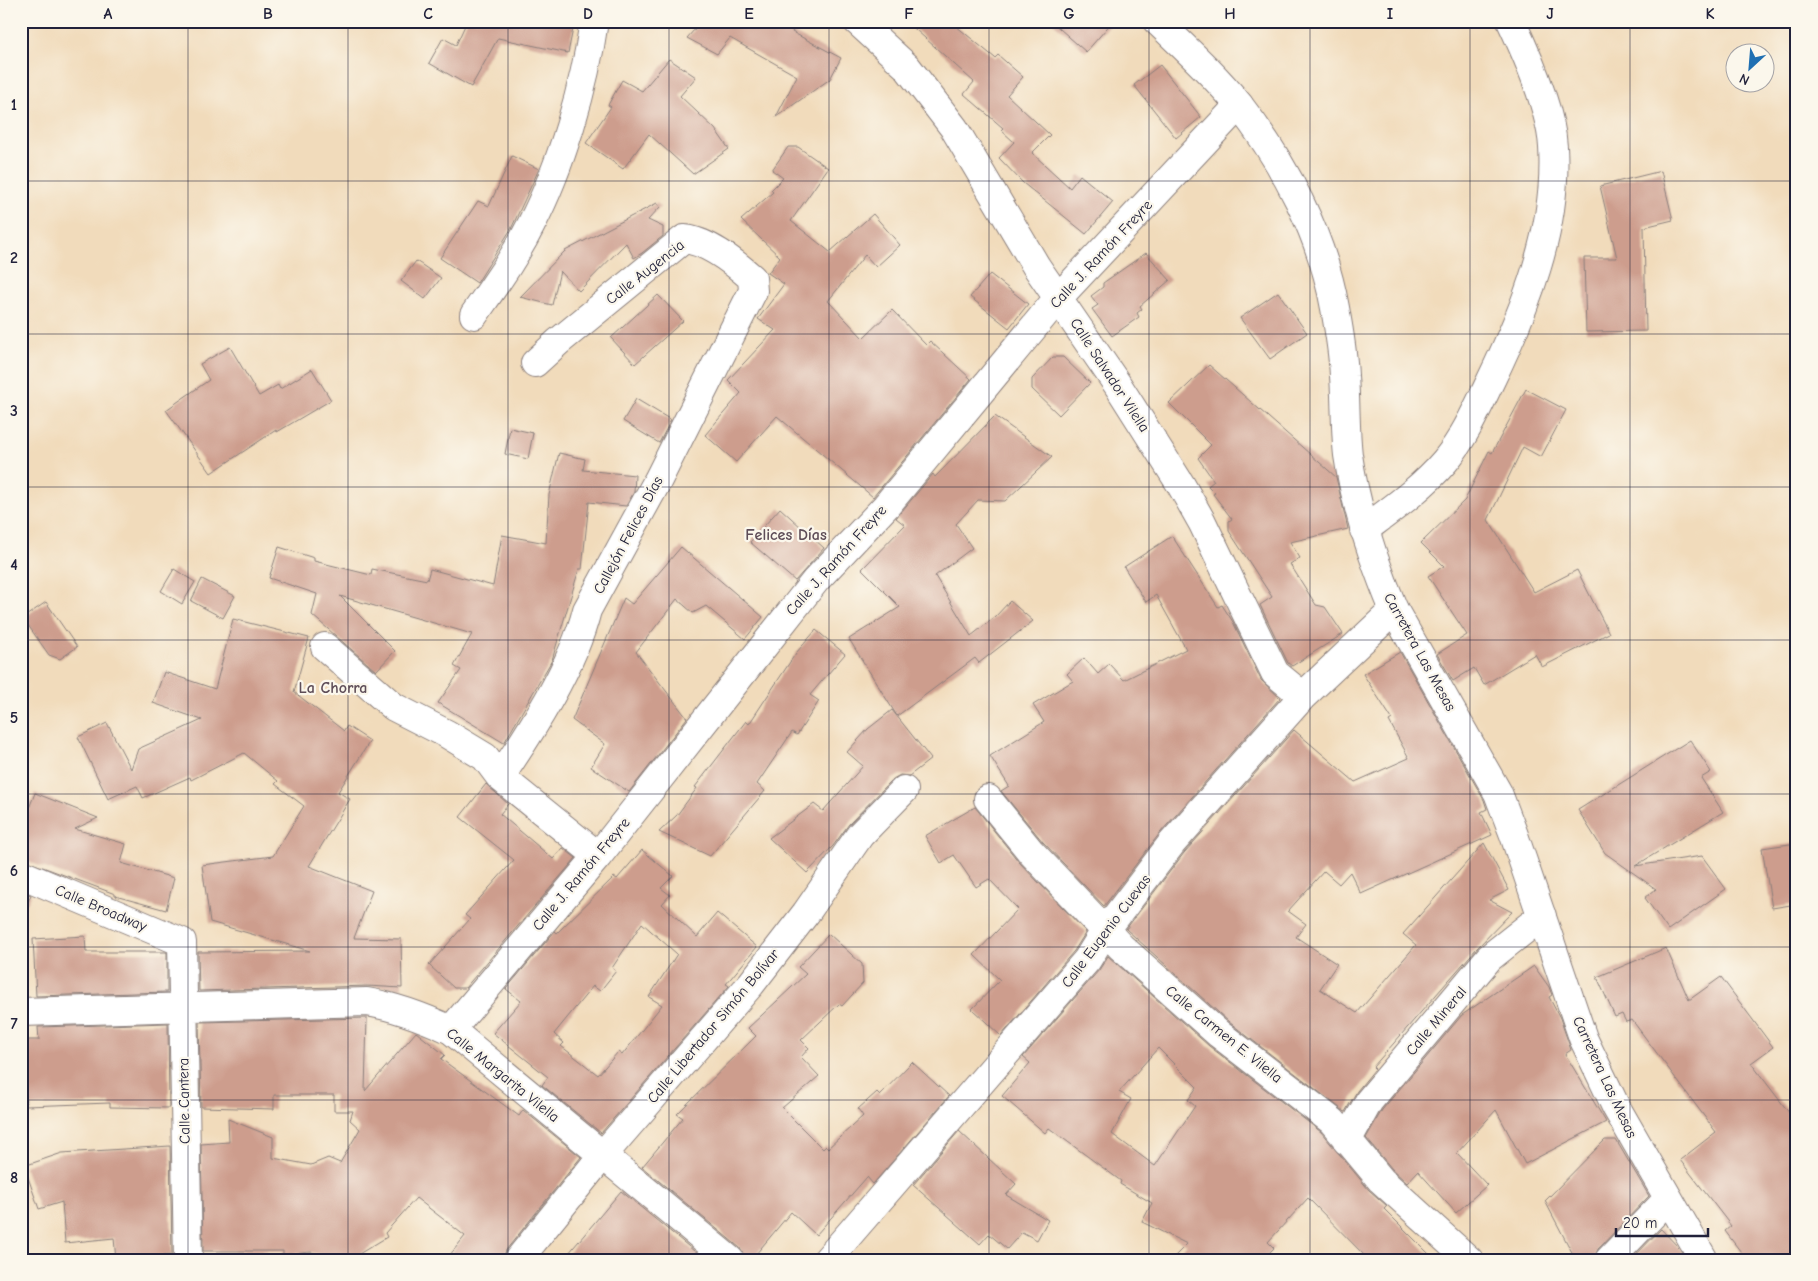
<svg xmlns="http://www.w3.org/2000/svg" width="1818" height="1281" font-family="'Comic Neue',sans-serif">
<rect width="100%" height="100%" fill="#fbf7ec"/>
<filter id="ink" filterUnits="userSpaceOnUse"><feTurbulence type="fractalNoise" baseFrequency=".02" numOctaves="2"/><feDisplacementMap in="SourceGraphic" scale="10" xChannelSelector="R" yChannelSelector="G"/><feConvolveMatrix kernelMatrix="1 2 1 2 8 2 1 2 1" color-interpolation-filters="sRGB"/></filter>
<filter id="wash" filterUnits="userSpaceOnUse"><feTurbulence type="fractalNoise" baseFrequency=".0096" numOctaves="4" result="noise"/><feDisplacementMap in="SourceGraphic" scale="20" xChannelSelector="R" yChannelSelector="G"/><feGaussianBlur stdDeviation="1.12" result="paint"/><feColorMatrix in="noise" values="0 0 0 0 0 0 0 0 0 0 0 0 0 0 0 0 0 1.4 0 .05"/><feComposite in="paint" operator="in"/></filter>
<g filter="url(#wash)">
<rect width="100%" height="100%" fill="#f1dbbb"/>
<g id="blocks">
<path fill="#cd9d8d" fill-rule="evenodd" d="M467,21H561L574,24L568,53L498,38L471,87L429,63L443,38L456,45Z
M695,21H798L792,32L841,58L830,79L776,117L797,76L730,38L717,54L687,38L695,29Z
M906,21H950L995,58L998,55L1023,77L1007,95L1050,135L1032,153L1070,188L1080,175L1113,202L1086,234L1023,183L999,158L1014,142L1001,130L1003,128L964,94L974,82Z
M1051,21H1113L1086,52Z
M669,59L696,77L680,96L715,129L729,149L693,174L649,134L623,169L586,143L611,107L608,105L622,80L642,91Z
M1160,65L1201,117L1176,138L1134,85Z
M788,147H798L828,168L791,221L830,252L873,214L900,245L876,267L865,255L828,301L863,338L892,310L926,345L930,341L971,379L873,497L777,416L736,462L705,435L741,393L728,380L775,330L758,319L784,284L768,273L780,257L741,220L773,192L771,190L783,178L772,170Z
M512,156L539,169L511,229L477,283L440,258L478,201L489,206Z
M1661,171L1673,220L1644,227L1646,331L1586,332L1584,258H1617L1600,186Z
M657,203L660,207L648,220L663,227V236L642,253L634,258L626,243L579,291L560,271L552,305L520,297L565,251Z
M1146,253L1170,280L1140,306L1142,309L1137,313L1139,317L1112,336L1092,309L1098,305L1091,296L1103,287V283Z
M416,261L441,278L425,299L401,281Z
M990,274L1028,304L1009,328L970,297Z
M1278,292L1307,333L1270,359L1240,318Z
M658,295L683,321L635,364L611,338Z
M230,347L259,396L278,385L280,389L312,369L331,400L277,432L276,430L211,473L166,410L209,380L200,364Z
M1053,357H1063L1090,383L1059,415L1032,389V379Z
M1209,365L1336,477L1348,529L1290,542L1300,558L1290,564L1316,605L1325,607L1343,634L1292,666L1288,663L1260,605L1272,597L1229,531V521L1232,519L1213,494L1215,493L1208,486L1214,481L1198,458L1211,445L1169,403Z
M1526,389L1566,410L1541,457L1523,447L1488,520L1534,592L1577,570L1609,633L1542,667L1535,654L1484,685L1474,668L1453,681L1437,654L1467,635L1428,576L1444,566L1421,543L1465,500L1489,451L1492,453Z
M636,399L671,420L659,443L623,421Z
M995,416L1052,457L1005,501L978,500L956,524L972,548L935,576L971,636L995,617L1010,601L1033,621L979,663L975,658L897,716L849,639L900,607L862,569L905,525L896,518L933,474L935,477Z
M510,428L533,433L528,459L505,454Z
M559,453L585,459L583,470L635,475L634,492L626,506L589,502L582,569H579L552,660L504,743L438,703L461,670L454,666L472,634L340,596L395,651L376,671L312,615L317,594L269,578L279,547L314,558V561L371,575L372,569L427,580L430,569L493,586L502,535L546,543L549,495Z
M780,508L824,548L795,581L750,542Z
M1172,536L1218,607L1222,605L1233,622L1261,680L1280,698L1160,833L1104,906L1043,842L1001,791L1009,786L990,756L1044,722L1033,705L1073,681L1067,674L1084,658L1098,674L1109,664L1124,680L1186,649L1156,595L1146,602L1124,567Z
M681,547L763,617L745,639L706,606L693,613L677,599L636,652L687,718L629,792L591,767L605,744L572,720L624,598L632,604Z
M174,569L195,582L182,604L161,591Z
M202,579L235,596L223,618L191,601Z
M46,602L77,647L60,659L49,655L23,618Z
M233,619L309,638L294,692L344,731L347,726L370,741L338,792L350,799L309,866L372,891L354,938L401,939L402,988L367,986L199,991L198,952L310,951L210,922L202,865L273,856L304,806L275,784L278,781L244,753L191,780L190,777L143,798L137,786L108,799L78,737L107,723L131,769L138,749L202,720L153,703L164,672L215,689Z
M816,630L845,654L810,695L819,701L797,735L792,732L757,784L765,791L710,856L659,832L677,815L697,788L695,787L746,721L749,724L796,653Z
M1400,652L1484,800L1487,809L1481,812L1492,835L1361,894L1350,872L1339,884L1324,871L1288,911L1306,924L1296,937L1337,964L1320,989L1357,1013L1416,945L1403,934L1484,843L1509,890L1489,900L1512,912L1477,948L1373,1067L1375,1069L1357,1091L1345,1112L1229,1022L1126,929L1184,853L1294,730L1355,782L1409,758L1389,721L1392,719L1363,674Z
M892,710L931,759L909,776L900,775L893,779L849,824L833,846L807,873L769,838L814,804L823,811L863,766L847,752L868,729Z
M1690,740L1711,772L1701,778L1723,812L1635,866L1702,856L1726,889L1668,930L1645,898L1656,889L1605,853L1578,810Z
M486,784L508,804L500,814L553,859L563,848L576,858L465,988H454L429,965L470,919L465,915L514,860L460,817Z
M35,793L98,818L75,829L126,844L121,863L174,878L166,910L115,896V894L21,859V828Z
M975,807L1019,862L1086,932L1074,951L1001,1036L972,1009L1000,980L974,955L1018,909L989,879L976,887L954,855L941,863L925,836Z
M1797,843V904L1772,908L1762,848Z
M642,850L673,876L661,888L670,895L662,904L697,937L717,913L757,947L726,984L729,986L601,1133L542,1085L548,1077L493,1033L521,1001L506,989L555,931L557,933L614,877L617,879ZM642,923L677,954L649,997L662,1005L622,1055L618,1052L598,1075L561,1046L564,1043L554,1034L593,986L600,991L616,971L612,968Z
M21,891L31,895L21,915Z
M829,934L862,964L863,983L842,1006L839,1004L801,1040L809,1048L801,1057L819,1076L782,1108L823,1149L826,1146L828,1148L863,1116L858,1109L877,1092L880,1095L912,1062L949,1096L873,1184L867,1177L816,1235L791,1212L751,1260H745L740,1248L642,1167L683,1118L677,1114L756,1036L748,1028L806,974L798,967Z
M85,936L86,952H167V992L36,996L33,939Z
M1666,948L1689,1000L1721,977L1773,1047L1751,1063L1797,1123V1260H1747L1725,1231L1731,1226L1680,1160L1716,1132L1632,1020L1626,1022L1622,1014L1615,1017L1597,977Z
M1108,956L1209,1046L1321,1132L1369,1190L1387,1206L1384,1209L1435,1260H1369L1308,1198L1268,1242L1274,1248L1262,1260H1171L1187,1244L1142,1222L1152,1203L1120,1184L1121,1181L1049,1128L1045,1133L1002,1096L1030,1063L1023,1057L1099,970ZM1158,1048L1197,1087L1188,1100L1195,1106L1155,1166L1112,1134L1131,1099L1119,1092Z
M1534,966L1549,987L1552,995L1549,997L1560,1018L1571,1050L1565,1054L1606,1122L1525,1164L1496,1110L1457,1153L1487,1185L1456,1213L1418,1171L1407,1183L1392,1169L1366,1138L1382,1110L1462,1015Z
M367,1018L365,1091L416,1032L445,1055L441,1059L519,1116L523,1110L581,1157L506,1250L503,1260H446L465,1236L416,1198L385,1233L387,1237L349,1260H339L311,1252L283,1255V1251H203L201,1144L229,1142L228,1119L273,1137V1158L311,1165L328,1158L340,1163L360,1129L350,1120L353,1111H334V1095H274V1109L201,1107L199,1022Z
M168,1023L169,1108L110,1107V1103L26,1106L24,1040H39L38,1027Z
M959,1131L1016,1184L1006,1195L1048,1220L1037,1240L1022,1232L1007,1249L989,1234L980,1244L913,1185Z
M1605,1140H1616L1649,1196L1598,1249L1594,1260H1576L1545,1201Z
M170,1146L172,1255L116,1260L114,1238L65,1243L62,1202L39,1209L24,1166L62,1153Z
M621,1191L705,1260H563Z
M1661,1229L1680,1249L1686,1260H1631Z"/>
</g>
</g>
<g filter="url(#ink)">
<use href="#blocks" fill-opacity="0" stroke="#8a7e7b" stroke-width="1"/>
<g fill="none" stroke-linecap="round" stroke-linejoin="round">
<g stroke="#8a7e7b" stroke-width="30">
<path id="street" d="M857,21L907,67L954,128L1036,266L1117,384L1181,485L1202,522L1275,673L1303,696
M474,315C494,286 515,257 531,225C561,167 585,86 594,21
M1364,530C1392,509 1422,488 1445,461C1464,438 1477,409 1490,382C1525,310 1558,229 1553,147C1551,110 1527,55 1511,21
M325,647L394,707L447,734L485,757L500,777L598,856
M500,777C532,730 573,666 587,610L658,480L753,291L752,278C735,263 708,241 684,239L558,342L535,363
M988,799L1031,852L1121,947L1219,1034L1332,1121L1381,1180L1469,1260
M21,874L182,942L188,1260
M21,1012L367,1002C397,1007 423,1017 451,1030L730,1260
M451,1030L598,856L816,580L886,506L1058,298L1239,105
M1347,1141L1369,1101L1489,958L1542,916
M518,1260L602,1156L751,984L806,913L860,835L904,790
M827,1260L1087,960L1105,931L1172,843L1303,696L1394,610
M1609,1260L1668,1199"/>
</g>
<g stroke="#8a7e7b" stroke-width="30">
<path id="secondary" d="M1157,21C1185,48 1215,75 1239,105C1285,164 1322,235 1335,308C1339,330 1343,354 1344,376C1346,402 1345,429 1348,455C1356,509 1373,560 1394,610L1498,793L1514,835L1583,1038L1616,1107L1704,1260"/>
</g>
<use href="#street" stroke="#fff" stroke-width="28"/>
<use href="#secondary" stroke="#fff" stroke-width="28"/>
</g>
</g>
<path fill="none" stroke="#22223b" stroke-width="1" stroke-opacity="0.55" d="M188,21V1260M348,21V1260M508,21V1260M669,21V1260M829,21V1260M989,21V1260M1149,21V1260M1310,21V1260M1470,21V1260M1630,21V1260M21,181H1797M21,334H1797M21,487H1797M21,640H1797M21,794H1797M21,947H1797M21,1100H1797"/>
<g text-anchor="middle" stroke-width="4.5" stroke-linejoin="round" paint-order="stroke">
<g font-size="15" fill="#22223b" stroke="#fbf7ec">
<text transform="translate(1101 254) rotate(-47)" y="5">Calle J. Ramón Freyre</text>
<text transform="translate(645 272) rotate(-38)" y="5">Calle Augencia</text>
<text transform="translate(1110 375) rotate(57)" y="5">Calle Salvador Vilella</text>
<text transform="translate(628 535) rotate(-62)" y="5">Callejón Felices Días</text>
<text transform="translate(836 560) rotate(-48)" y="5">Calle J. Ramón Freyre</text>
<text transform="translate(1420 652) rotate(61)" y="5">Carretera Las Mesas</text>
<text transform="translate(581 874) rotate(-50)" y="5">Calle J. Ramón Freyre</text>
<text transform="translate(101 908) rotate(23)" y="5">Calle Broadway</text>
<text transform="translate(1106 931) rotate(-53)" y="5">Calle Eugenio Cuevas</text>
<text transform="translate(1436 1021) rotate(-50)" y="5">Calle Mineral</text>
<text transform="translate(713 1026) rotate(-50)" y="5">Calle Libertador Simón Bolívar</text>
<text transform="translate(1224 1034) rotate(39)" y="5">Calle Carmen E. Vilella</text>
<text transform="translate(503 1075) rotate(39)" y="5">Calle Margarita Vilella</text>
<text transform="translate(1605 1077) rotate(65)" y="5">Carretera Las Mesas</text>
<text transform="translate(184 1101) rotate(-91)" y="5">Calle Cantera</text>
</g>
<g font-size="16" font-weight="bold" fill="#5e4d58" stroke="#fbf7ec">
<text x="786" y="540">Felices Días</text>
<text x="333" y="693">La Chorra</text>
</g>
</g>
<rect width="1818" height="1281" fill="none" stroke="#fbf7ec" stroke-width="55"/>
<g transform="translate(1750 68) rotate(206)"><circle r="24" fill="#fbf7ec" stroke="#a4a2a5"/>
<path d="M0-4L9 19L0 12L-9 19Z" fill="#1f6fb2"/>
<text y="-8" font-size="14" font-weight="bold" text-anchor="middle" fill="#22223b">N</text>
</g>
<path d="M1616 1228v8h92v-8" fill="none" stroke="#22223b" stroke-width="2.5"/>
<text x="1623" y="1228" font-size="15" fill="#22223b" stroke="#fbf7ec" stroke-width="4" paint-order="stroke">20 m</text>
<rect x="28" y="28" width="1762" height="1226" fill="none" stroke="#22223b" stroke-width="2"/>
<g font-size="16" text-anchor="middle" font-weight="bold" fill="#22223b">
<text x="108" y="19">A</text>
<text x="268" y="19">B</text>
<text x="428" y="19">C</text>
<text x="588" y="19">D</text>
<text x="749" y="19">E</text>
<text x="909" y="19">F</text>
<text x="1069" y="19">G</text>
<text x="1230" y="19">H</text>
<text x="1390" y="19">I</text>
<text x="1550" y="19">J</text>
<text x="1710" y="19">K</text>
<text x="14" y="110">1</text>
<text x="14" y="263">2</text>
<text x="14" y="416">3</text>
<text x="14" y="570">4</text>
<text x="14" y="723">5</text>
<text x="14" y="876">6</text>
<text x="14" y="1029">7</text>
<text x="14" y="1183">8</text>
</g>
</svg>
